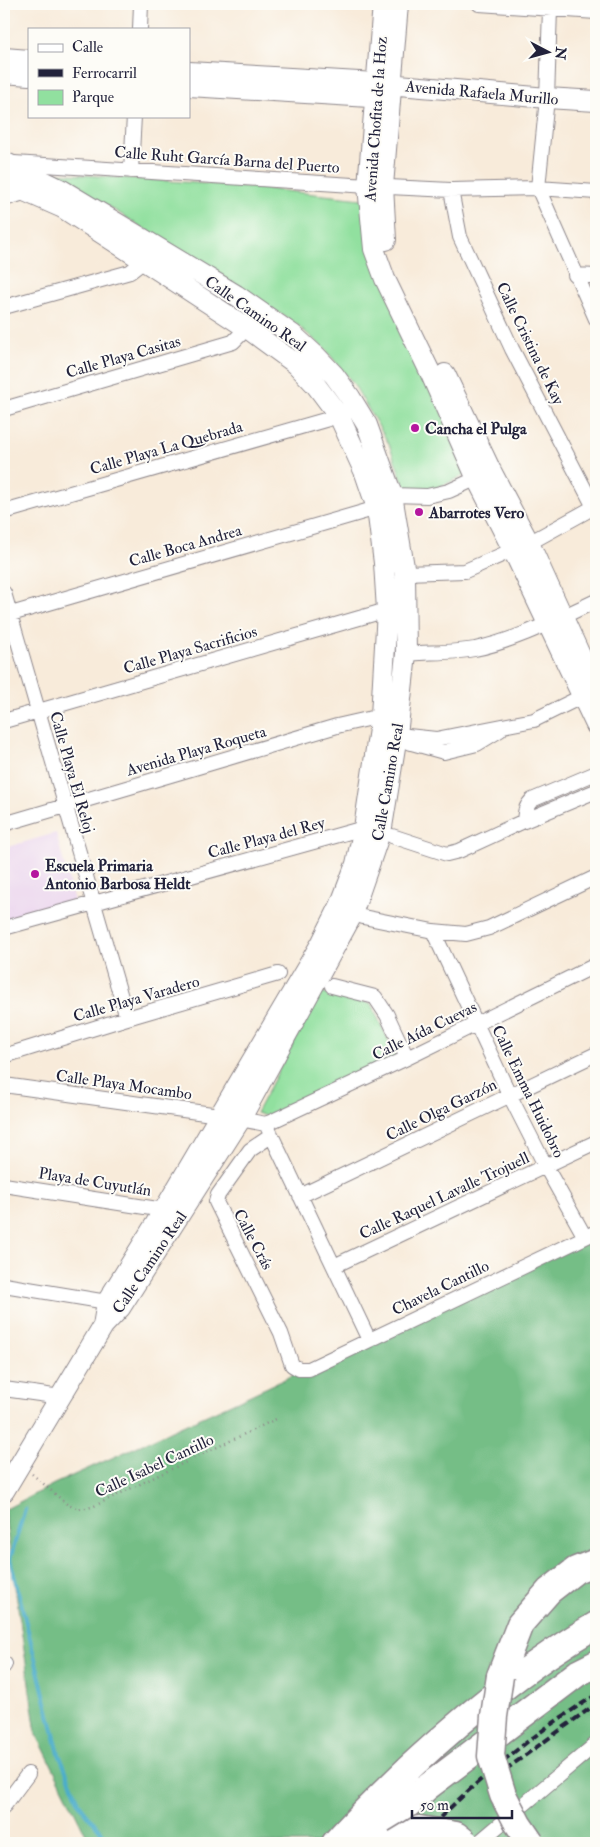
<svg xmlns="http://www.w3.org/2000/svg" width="600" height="1847" font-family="'IM FELL Double Pica',serif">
<rect width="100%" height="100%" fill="#fdfcf7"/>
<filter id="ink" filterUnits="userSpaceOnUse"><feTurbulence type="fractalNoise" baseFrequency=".02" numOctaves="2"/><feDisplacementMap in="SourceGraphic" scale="10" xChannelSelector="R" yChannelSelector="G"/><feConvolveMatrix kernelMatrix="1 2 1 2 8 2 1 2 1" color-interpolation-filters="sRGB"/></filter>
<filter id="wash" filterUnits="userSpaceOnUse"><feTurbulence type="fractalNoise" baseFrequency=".0096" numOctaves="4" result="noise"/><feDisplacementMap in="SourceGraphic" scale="20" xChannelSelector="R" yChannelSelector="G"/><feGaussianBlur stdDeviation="1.12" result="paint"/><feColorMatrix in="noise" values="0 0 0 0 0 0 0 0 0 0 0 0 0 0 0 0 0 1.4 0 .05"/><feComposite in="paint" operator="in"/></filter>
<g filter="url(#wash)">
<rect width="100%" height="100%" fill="#f8ebda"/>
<path fill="#e9d1ed" d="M56,833L74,901L4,921V848Z"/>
<path fill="#91e09f" stroke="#5a816d" d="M55,173L238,186L362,199L469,473L437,488L408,496L389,444L353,383L325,349L295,323Z
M321,992L371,1004L396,1056L269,1117L256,1113Z"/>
<path fill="#74be86" stroke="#4b7060" d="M596,1234V1843H90L36,1733L4,1510L54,1484L229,1405Z"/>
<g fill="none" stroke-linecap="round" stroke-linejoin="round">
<path stroke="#4cadcb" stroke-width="4" d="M25,1509L10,1559L59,1754L80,1805L110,1843"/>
</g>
</g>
<g filter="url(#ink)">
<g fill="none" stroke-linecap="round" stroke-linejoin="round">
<g stroke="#8d868a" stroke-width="16">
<path id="street" d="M479,4L596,12
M550,9L547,98L538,188L596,319
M140,29L141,4
M14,163L368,186L451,190L538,188L596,192
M131,171L134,116
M451,190L460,237L512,349L594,507
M4,199L27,192
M575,275L596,276
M4,307L130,272L144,261
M4,409L233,342L247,328
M392,495L427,496L449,491L484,475
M4,512L339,416
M405,573L465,571L529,543L596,506
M4,593L127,1018
M4,616L377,508
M406,654C428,652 453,653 475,649C518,640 557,619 596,601
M4,721L387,610
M389,734L436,739L534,720L589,693
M408,742L444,752L477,744L500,730
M524,821C525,812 525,807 532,800L596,773
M4,824L337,726L381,716L388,717
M392,836L447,854L459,851L524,821L596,791
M363,917L433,931L466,934L489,928L596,877
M4,928L364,828
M433,931L510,1096L546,1167L585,1237
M332,986L375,997L387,1015L407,1058
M4,1056L127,1018L278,974
M4,1085L219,1115L266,1124L369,1340
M266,1124L407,1058L596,965
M271,1136L250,1150L218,1195L216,1202L281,1333L292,1365L299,1369H309L596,1232
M4,1185L164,1210L169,1213
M300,1196L596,1054
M334,1266L596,1142
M4,1285L107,1302L113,1305
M4,1389L61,1397
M4,1666L5,1664
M4,1806L28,1774
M478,1843L596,1744"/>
</g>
<g stroke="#8d868a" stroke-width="22">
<path id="secondary" d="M383,4L368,186L374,249L385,279L430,372L477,479L513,550L596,725
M4,58L29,60
M189,72L376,83L547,98L596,101
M4,73L29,75
M189,86L386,98
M4,162L62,190L236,295L293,335L316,356L334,375L350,397L367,425L392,495L405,573L406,654L397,735L382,827L351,917L240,1120L120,1308L103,1326L4,1491
M4,182L63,208L247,328L296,364L315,384L339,416L365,473L377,508L384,563L387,610L381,716L364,828L356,864L340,906L322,942L164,1210L107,1302L103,1326
M386,240L383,186L398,4
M445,374L491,471L529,543L596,690"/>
</g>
<g stroke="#8d868a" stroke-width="29">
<path id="highway" d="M500,1676L520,1624L549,1591L576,1570L596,1562
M335,1843C358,1817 382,1794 407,1770C465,1716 527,1665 596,1625
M365,1843L426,1788L578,1673L596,1664"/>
</g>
<path stroke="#8d868a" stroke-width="2.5" stroke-dasharray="1 4" stroke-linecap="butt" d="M32,1474L68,1505L79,1509L92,1507L278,1418"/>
<use href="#street" stroke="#fff" stroke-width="14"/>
<use href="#secondary" stroke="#fff" stroke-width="20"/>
<use href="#highway" stroke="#fff" stroke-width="26"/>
<path stroke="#22223b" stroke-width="4" stroke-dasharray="8 4" stroke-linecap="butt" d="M505,1770L596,1704
M415,1843C468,1787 530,1735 596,1695"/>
<g stroke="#8d868a" stroke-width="29" stroke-linecap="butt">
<path id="highway-bridge" d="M500,1676L494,1716L491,1756L503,1795L518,1824L531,1843
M396,1843L419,1829L456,1835L466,1843"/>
</g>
<use href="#highway-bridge" stroke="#fff" stroke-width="26"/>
</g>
</g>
<g fill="#b5179e" stroke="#fdfcf7" stroke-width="2">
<circle cx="415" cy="428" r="5"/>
<circle cx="419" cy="512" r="5"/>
<circle cx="35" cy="874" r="5"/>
</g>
<g text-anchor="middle" stroke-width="4" stroke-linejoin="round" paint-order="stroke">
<g font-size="16" fill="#22223b" stroke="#fdfcf7">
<text transform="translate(482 92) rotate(5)" y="6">Avenida Rafaela Murillo</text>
<text transform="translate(375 119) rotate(-86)" y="6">Avenida Chofita de la Hoz</text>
<text transform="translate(227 159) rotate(4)" y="6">Calle Ruht García Barna del Puerto</text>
<text transform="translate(256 313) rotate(35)" y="6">Calle Camino Real</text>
<text transform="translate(531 343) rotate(64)" y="6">Calle Cristina de Kay</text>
<text transform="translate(123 356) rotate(-16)" y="6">Calle Playa Casitas</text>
<text transform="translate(166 447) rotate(-16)" y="6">Calle Playa La Quebrada</text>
<text transform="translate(185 545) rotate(-16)" y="6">Calle Boca Andrea</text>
<text transform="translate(190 649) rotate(-16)" y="6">Calle Playa Sacrificios</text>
<text transform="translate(196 750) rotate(-16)" y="6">Avenida Playa Roqueta</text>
<text transform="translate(73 772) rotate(74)" y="6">Calle Playa El Reloj</text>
<text transform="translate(387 782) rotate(-80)" y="6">Calle Camino Real</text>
<text transform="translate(266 837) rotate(-15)" y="6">Calle Playa del Rey</text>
<text transform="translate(136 998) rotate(-16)" y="6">Calle Playa Varadero</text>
<text transform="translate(424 1030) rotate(-26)" y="6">Calle Aída Cuevas</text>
<text transform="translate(124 1084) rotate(8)" y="6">Calle Playa Mocambo</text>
<text transform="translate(529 1091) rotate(64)" y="6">Calle Emma Huidobro</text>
<text transform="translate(441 1109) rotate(-26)" y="6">Calle Olga Garzón</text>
<text transform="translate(95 1181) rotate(9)" y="6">Playa de Cuyutlán</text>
<text transform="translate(444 1195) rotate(-25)" y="6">Calle Raquel Lavalle Trojuell</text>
<text transform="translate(254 1239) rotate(62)" y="6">Calle Crás</text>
<text transform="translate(149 1262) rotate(-56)" y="6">Calle Camino Real</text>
<text transform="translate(440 1287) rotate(-26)" y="6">Chavela Cantillo</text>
<text transform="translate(154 1465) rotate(-25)" y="6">Calle Isabel Cantillo</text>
</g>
<g font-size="16" font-weight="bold" fill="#22223b" stroke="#fdfcf7" text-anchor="start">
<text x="425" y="434">Cancha el Pulga</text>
<text x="429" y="518">Abarrotes Vero</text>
<text x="45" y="871">Escuela Primaria<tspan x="45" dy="18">Antonio Barbosa Heldt</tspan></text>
</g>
</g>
<rect width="600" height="1847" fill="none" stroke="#fdfcf7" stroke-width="20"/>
<rect x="28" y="28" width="162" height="90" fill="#fdfcf7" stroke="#a5a5ac"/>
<rect x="38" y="44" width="25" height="8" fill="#ffffff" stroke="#a5a5ac"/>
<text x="72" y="52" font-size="15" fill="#22223b">Calle</text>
<rect x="38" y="69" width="25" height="8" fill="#22223b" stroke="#a5a5ac"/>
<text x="72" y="78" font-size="15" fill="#22223b">Ferrocarril</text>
<rect x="38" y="90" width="25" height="15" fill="#91e09f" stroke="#a5a5ac"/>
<text x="72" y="102" font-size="15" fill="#22223b">Parque</text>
<g transform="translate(548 52) rotate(96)" stroke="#fdfcf7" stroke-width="4" paint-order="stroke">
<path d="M0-4L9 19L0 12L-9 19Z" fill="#22223b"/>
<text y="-8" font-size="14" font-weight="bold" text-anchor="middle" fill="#22223b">N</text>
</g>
<path d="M412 1810v8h100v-8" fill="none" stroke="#22223b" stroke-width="2.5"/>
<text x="420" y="1810" font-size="15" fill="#22223b" stroke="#fdfcf7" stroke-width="4" paint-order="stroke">50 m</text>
</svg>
